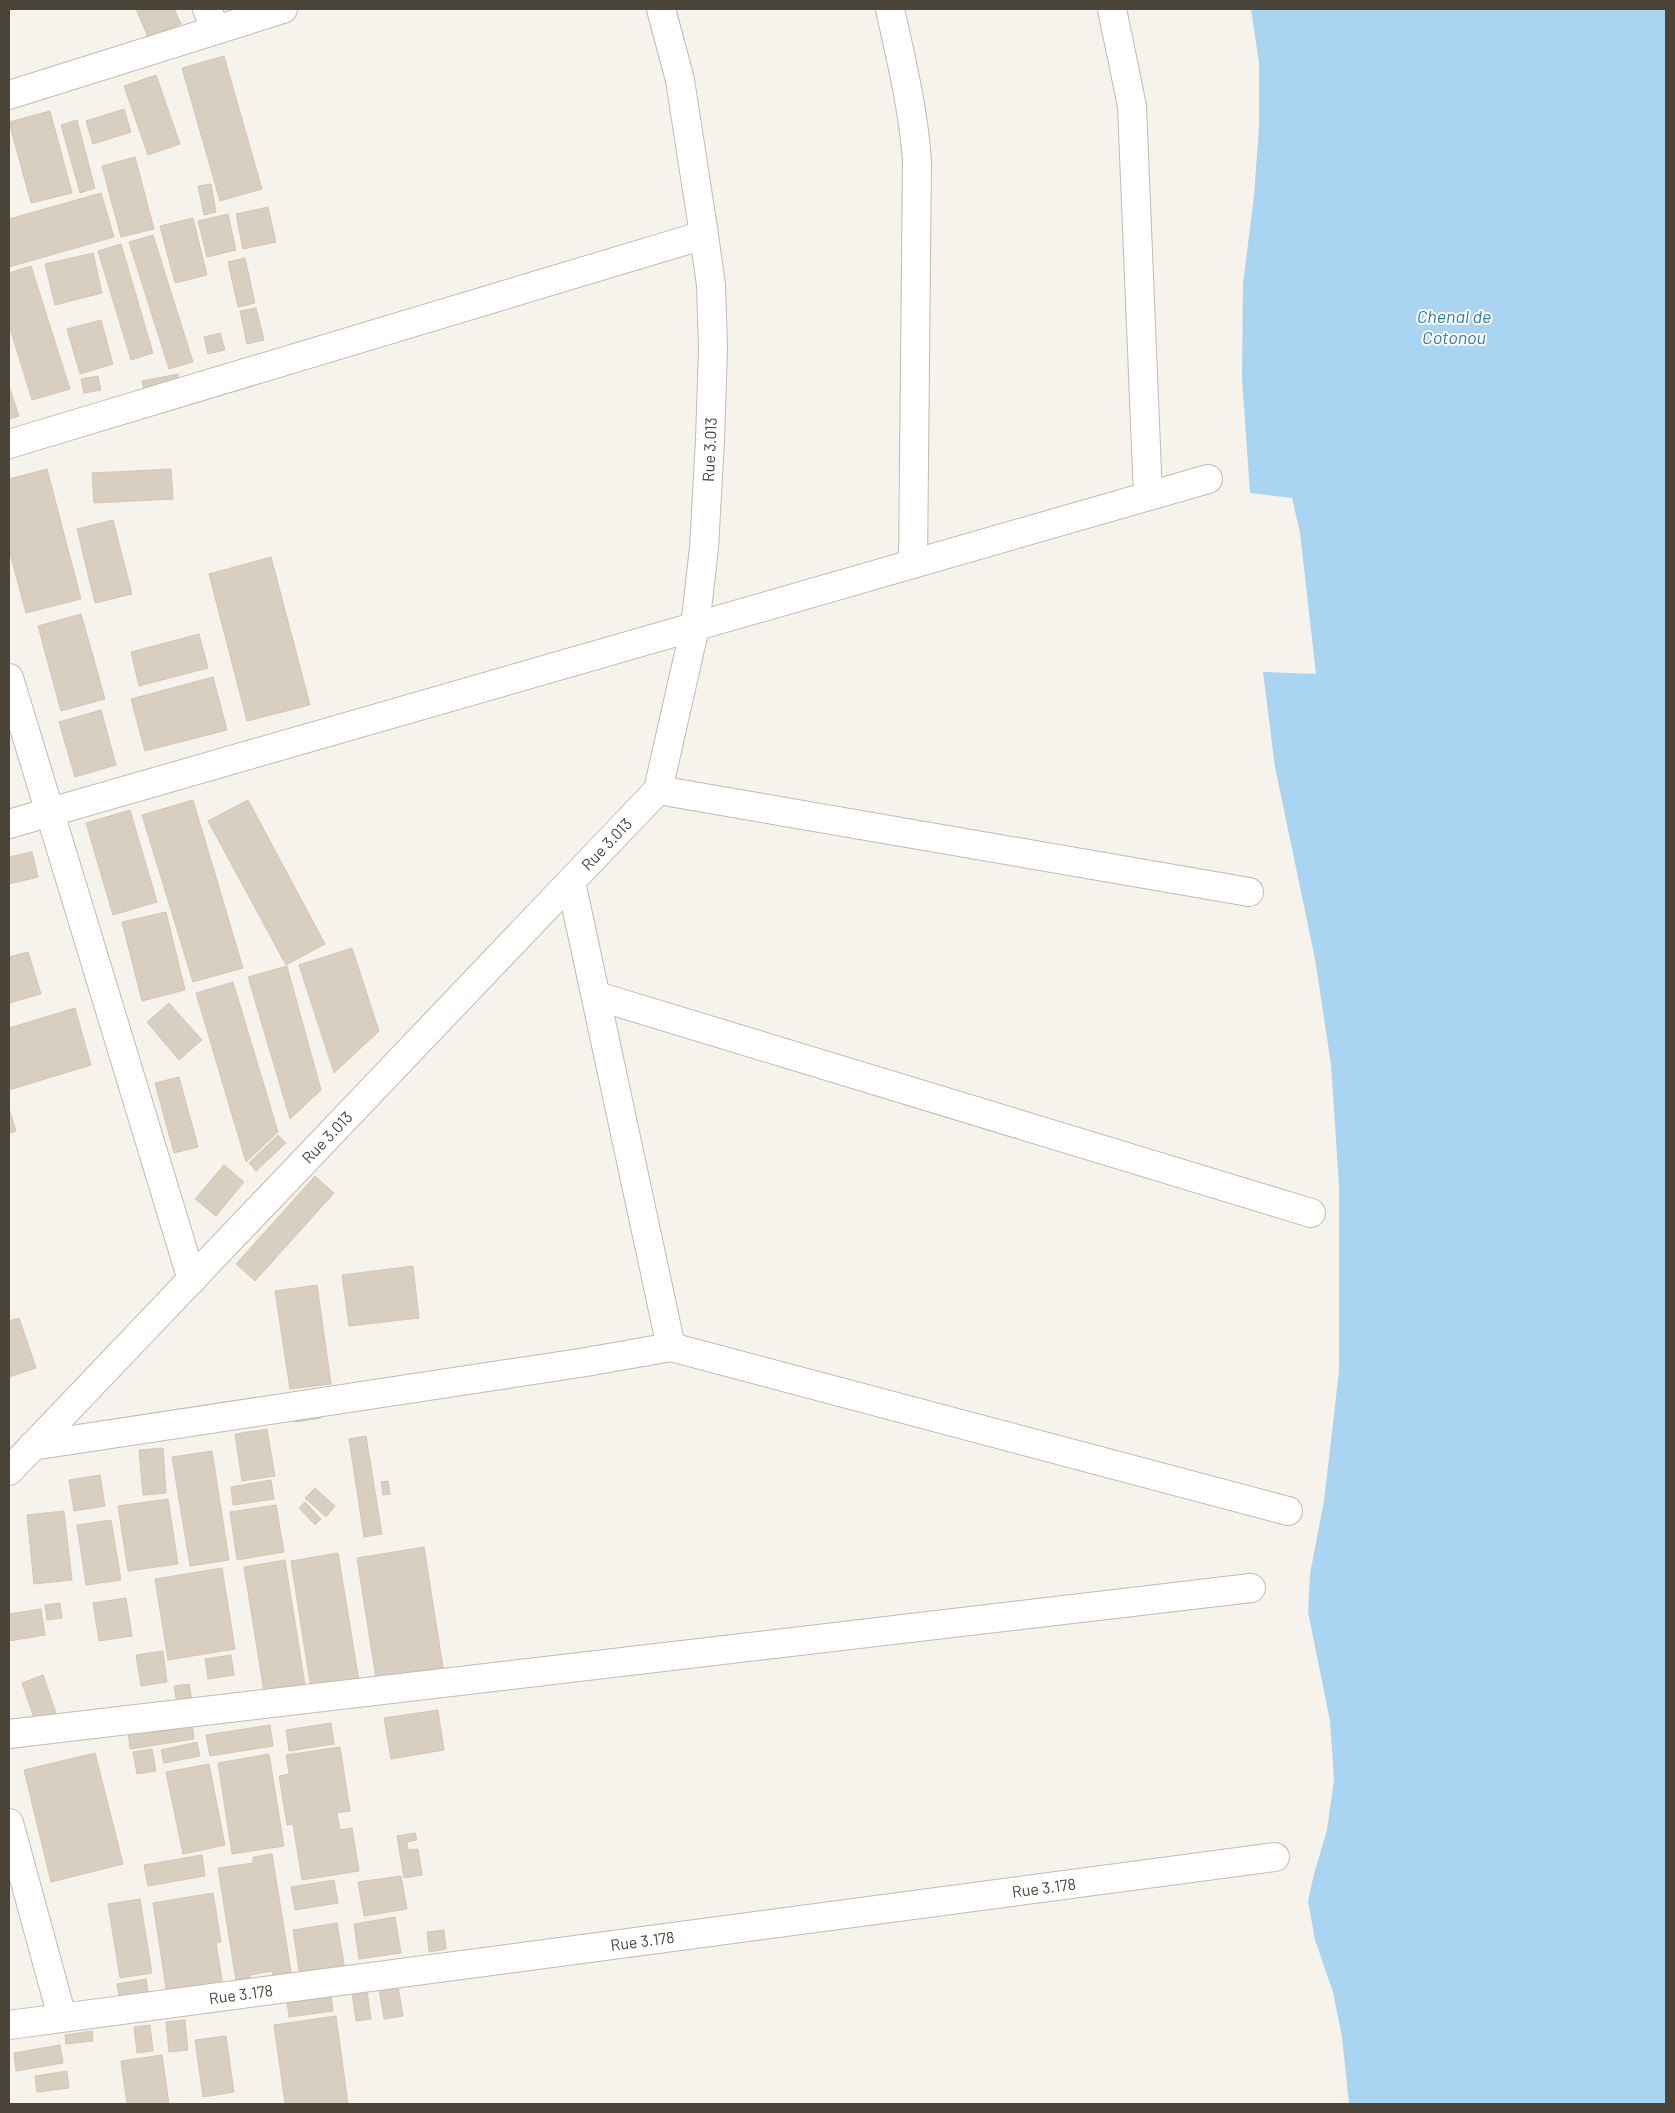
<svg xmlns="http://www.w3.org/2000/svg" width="1675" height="2113" font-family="Barlow,sans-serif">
<rect width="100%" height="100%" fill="#f6f3ec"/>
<path fill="#a9d4f2" d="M1251,9H1666V2104H1349L1342,2037L1333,1992L1315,1940L1308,1901L1314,1874L1327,1830L1334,1779L1330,1721L1308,1612L1310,1574L1324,1501L1339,1371V1186L1331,1064L1315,959L1275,767L1263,672L1316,674L1300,533L1292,498L1250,493L1242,378L1243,284L1254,196L1259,127V63Z"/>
<path fill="#d8cfc1" stroke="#d3c7b4" d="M136,9H174L181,24L148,37Z
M224,56L262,189L220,201L182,68Z
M156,75L180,144L148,155L124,86Z
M124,109L131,132L93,144L86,121Z
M50,111L72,193L31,203L9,122Z
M77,120L95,188L80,193L61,125Z
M135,157L154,229L121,237L102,166Z
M211,184L216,212L204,215L198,186Z
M101,193L114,237L9,267V219Z
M268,207L276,242L243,249L236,214Z
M228,214L236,250L207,257L198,221Z
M193,218L207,275L175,283L160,226Z
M153,235L193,362L169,369L129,242Z
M121,244L153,353L131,360L98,251Z
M93,253L102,293L55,305L45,264Z
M245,258L255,303L238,307L228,262Z
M31,266L70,389L32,400L9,325V273Z
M256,308L264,340L247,344L240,311Z
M101,320L113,364L80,374L67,329Z
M220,333L225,350L208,354L204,337Z
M178,374L181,393L146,400L142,381Z
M98,376L101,390L84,393L81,379Z
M9,386L19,416L9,419Z
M47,469L81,599L26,613L9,550V479Z
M171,469L173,499L94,503L92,473Z
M113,520L132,594L95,603L77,529Z
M271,557L310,705L247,721L209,574Z
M81,614L105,699L61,711L38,626Z
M199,634L208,668L139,686L131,652Z
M213,677L227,730L145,751L131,699Z
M101,710L116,765L75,777L59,722Z
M193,800L243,968L193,982L142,815Z
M248,800L325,944L286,965L208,821Z
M130,810L157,902L113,915L86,823Z
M32,852L38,877L9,884V857Z
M166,912L185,990L142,1001L122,922Z
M352,948L379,1031L334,1073L299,965Z
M28,952L41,994L9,1003V957Z
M287,966L321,1090L290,1119L248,977Z
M233,982L278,1132L246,1162L196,993Z
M169,1003L202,1040L179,1060L147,1022Z
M75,1008L91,1065L9,1090V1028Z
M179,1077L198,1147L174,1153L155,1083Z
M9,1109L16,1131L9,1133Z
M278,1135L286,1143L256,1171L249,1163Z
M224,1165L244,1182L216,1216L195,1199Z
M315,1176L334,1193L255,1281L236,1264Z
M413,1266L419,1318L349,1326L342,1275Z
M317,1285L331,1384L290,1389L275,1291Z
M19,1318L36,1368L9,1377V1321Z
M319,1409L321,1418L295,1422L293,1413Z
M267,1429L275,1476L242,1481L235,1434Z
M366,1436L382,1534L364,1537L349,1439Z
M163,1448L166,1493L143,1495L139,1450Z
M212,1451L229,1560L190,1566L172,1457Z
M100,1475L105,1506L74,1511L69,1480Z
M271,1480L274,1499L233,1505L231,1487Z
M388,1481L390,1494L383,1495L381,1482Z
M315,1488L335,1506L326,1517L305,1498Z
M168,1499L178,1564L128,1571L118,1506Z
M305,1502L321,1519L315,1525L299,1508Z
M276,1505L284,1552L237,1560L230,1512Z
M64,1511L72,1580L34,1584L27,1515Z
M111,1520L121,1580L86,1585L77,1525Z
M424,1547L445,1680L378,1691L357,1558Z
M338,1553L359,1681L311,1689L291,1561Z
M285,1560L305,1685L264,1692L244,1567Z
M222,1568L235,1649L168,1660L155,1579Z
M126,1598L132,1636L99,1641L93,1603Z
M60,1603L62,1618L47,1620L45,1605Z
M41,1609L45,1635L9,1641V1614Z
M163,1651L167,1682L141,1686L136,1655Z
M231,1655L234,1675L208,1679L205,1659Z
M43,1675L56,1713L35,1721L22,1683Z
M189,1684L193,1706L178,1709L174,1686Z
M438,1710L444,1750L391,1759L384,1718Z
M192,1720L194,1739L130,1749L128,1730Z
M331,1723L334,1744L289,1751L286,1730Z
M270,1725L273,1746L210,1756L206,1735Z
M197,1742L200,1756L164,1763L161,1750Z
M340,1747L350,1811L337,1813L340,1830L352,1828L359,1871L302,1880L293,1824L287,1825L279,1776L289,1774L286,1755Z
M152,1749L156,1771L137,1774L133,1752Z
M95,1753L123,1864L51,1882L24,1770Z
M269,1754L284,1846L232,1854L218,1763Z
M209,1764L225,1845L183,1854L166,1772Z
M415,1833L417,1840L407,1842L408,1850L418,1849L422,1875L404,1878L397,1836Z
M272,1854L293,1984L275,1988L272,1971L250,1975L253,1991L238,1993L218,1868L253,1863V1857Z
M202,1855L205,1876L148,1886L144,1865Z
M401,1876L407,1909L364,1916L358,1882Z
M334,1880L338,1903L295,1910L291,1887Z
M213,1893L221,1942L216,1943L224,1992L168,2001L153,1903Z
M140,1899L152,1973L120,1978L108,1904Z
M395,1917L401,1953L359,1959L354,1924Z
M337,1923L346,1976L301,1983L293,1930Z
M444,1930L446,1949L429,1952L427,1932Z
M146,1979L148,1992L119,1996L117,1984Z
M398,1986L403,2016L384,2019L379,1989Z
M367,1991L371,2019L356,2021L352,1993Z
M331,1994L333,2011L289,2017L287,2001Z
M336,2016L348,2104H285L274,2025Z
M185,2020L188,2050L169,2052L166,2022Z
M150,2025L153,2051L137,2053L134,2027Z
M92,2031L93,2041L66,2044L65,2035Z
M226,2036L234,2092L203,2097L195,2040Z
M60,2045L63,2063L16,2071L14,2053Z
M162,2055L169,2104H127L121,2061Z
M67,2071L69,2088L37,2092L35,2076Z"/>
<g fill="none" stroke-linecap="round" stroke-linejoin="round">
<g stroke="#c2bbae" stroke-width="30">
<g id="minor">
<path d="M207,9L216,30"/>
<path d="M890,9C901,59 913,108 917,160L913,564"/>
<path d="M1112,9L1132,106L1148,496"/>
<path d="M9,95L283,9"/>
<path d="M9,444L704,235"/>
<path d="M9,678L192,1280"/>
<path d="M658,790L1249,892"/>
<path d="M9,824L1208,479"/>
<path d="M571,882L671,1347"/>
<path d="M597,996L1311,1213"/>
<path d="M32,1446L586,1362L671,1347L1288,1511"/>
<path id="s1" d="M9,1471L658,790L695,627L704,548L710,440L713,349L711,285L704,235L680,80L661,9"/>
<path d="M9,1734L1251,1588"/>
<path d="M9,1823L62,2017"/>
<path id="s2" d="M9,2025L1275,1857"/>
</g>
</g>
<use href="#minor" stroke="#fff" stroke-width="28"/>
</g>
<g text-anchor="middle" stroke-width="4" stroke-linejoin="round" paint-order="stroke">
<g font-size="16" fill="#4b4439" stroke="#fff">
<text dy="6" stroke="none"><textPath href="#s1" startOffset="1286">Rue 3.013</textPath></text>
<text dy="6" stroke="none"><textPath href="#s1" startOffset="866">Rue 3.013</textPath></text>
<text dy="6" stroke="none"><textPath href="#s1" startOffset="461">Rue 3.013</textPath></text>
<text dy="6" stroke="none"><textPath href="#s2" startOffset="1044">Rue 3.178</textPath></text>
<text dy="6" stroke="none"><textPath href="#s2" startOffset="639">Rue 3.178</textPath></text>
<text dy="6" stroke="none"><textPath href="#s2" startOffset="234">Rue 3.178</textPath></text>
</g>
<g font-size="18" font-style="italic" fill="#2e7ab2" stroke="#fff">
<text x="1454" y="323">Chenal de<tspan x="1454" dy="21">Cotonou</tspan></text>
</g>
</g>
<rect width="1675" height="2113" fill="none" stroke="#4b4439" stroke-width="20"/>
</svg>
